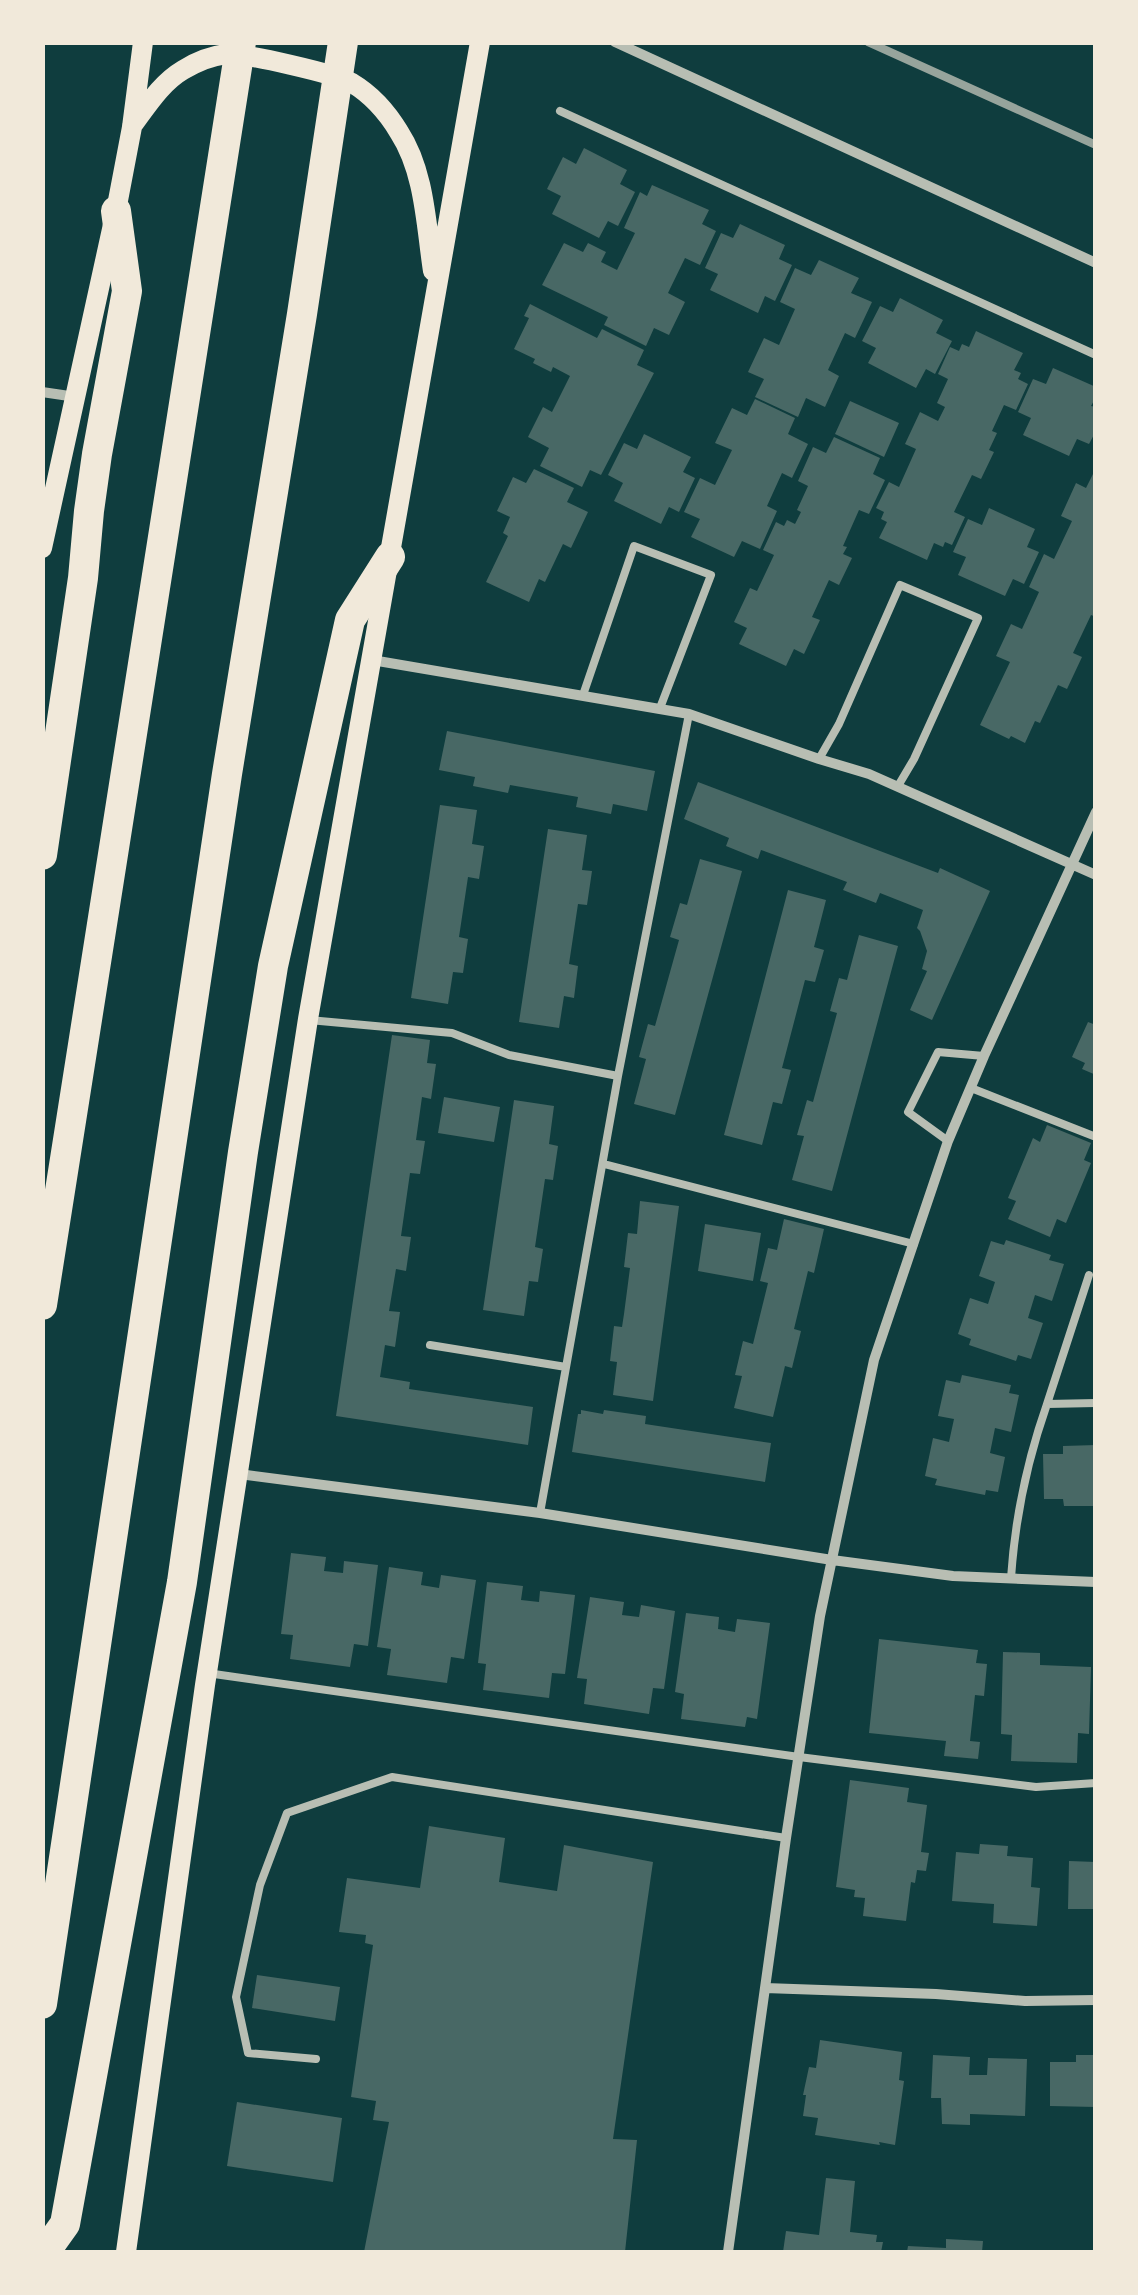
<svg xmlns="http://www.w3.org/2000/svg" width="1138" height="2295" font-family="Arial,sans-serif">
<rect width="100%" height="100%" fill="#0f3d3e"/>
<path fill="#486865" d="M584,148L627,170L620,184L635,192L618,226L608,221L599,238L552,214L561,196L547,189L563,157L576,164Z
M652,185L709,210L702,224L716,231L700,265L685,258L668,293L685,302L669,335L654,328L646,346L604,325L608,317L542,285L564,243L583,252L588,243L606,252L601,262L617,270L635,233L624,228L640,192L647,196Z
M740,224L785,245L779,259L792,265L775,301L765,296L758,313L710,290L718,274L705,268L721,233L733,238Z
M819,260L859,278L851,293L872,302L855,338L845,333L828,370L839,376L825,407L806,398L798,417L755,397L764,379L748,372L764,338L779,345L795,309L780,302L795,268L811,275Z
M900,298L943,320L936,333L952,341L935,374L926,369L916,388L868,363L876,348L862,341L880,306L893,312Z
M530,304L597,338L602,329L644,350L637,365L654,373L601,475L590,470L582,487L540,466L549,448L528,437L543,407L552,412L570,376L553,367L551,372L533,363L535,359L514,349L529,318L524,316Z
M976,331L1023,353L1014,370L1021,373L1018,379L1028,384L1016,410L1004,405L992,431L997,433L989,450L994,452L981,479L972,475L954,512L965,517L952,545L945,542L943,547L934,543L927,560L879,538L887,522L881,519L884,512L876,508L889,482L899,487L916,449L905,444L920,412L938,421L945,407L937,403L948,379L938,374L950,347L959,351L962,344L969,347Z
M1053,368L1096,387V397L1091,406L1096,407V431L1089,444L1077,439L1069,456L1023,435L1031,418L1018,412L1033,379L1046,384Z
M755,399L795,418L788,434L808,444L792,478L782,473L767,506L777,511L760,549L742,541L734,557L691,537L700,519L684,512L700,478L715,485L732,450L715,443L732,408L747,415Z
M850,401L899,423L884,457L835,434Z
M644,434L691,457L683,472L695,478L679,512L669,507L661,524L614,501L623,483L608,475L624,443L637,449Z
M834,437L880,458L873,474L885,480L869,514L859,510L843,546L847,547L843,554L852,558L839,585L829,580L812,617L820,620L804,654L794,649L786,666L739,644L747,628L734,622L750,588L757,591L774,555L763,550L776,522L784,526L787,520L795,524L801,512L797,510L808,486L798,481L813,447L826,453Z
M1096,468V617L1091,615L1073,653L1082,657L1067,689L1058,685L1040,723L1035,721L1025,743L1011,736L1009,739L980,725L1010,662L996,656L1011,624L1022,629L1039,592L1029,587L1044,554L1054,559L1072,521L1061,516L1076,483L1086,488Z
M534,469L574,488L567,502L588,512L571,548L563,544L545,582L539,579L529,602L486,582L508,536L503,533L510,517L497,511L513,477L526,483Z
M989,508L1035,529L1027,547L1039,552L1024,584L1013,579L1005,596L958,575L966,557L953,552L968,519L982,525Z
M447,731L655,771L647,811L613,804L611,814L576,807L578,797L510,785L508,793L473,786L475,777L439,770Z
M698,782L938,873L940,868L990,891L932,1020L910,1010L927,971L922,969L927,951L920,931L917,928L923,910L880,893L876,903L843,890L847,882L761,850L758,859L726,846L729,838L684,819Z
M440,805L477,810L472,844L484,846L479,879L468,877L459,937L468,939L463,973L453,972L448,1004L411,998Z
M548,829L587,835L582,870L592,871L587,905L578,904L569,964L578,966L574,998L564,996L559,1028L519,1022Z
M700,859L742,871L675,1115L634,1104L646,1059L639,1057L648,1024L655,1026L679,940L670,937L680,903L687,905Z
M788,890L826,900L814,947L824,950L815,982L805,980L782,1068L791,1070L782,1104L773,1102L762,1145L724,1135Z
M859,935L898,946L832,1191L792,1180L804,1136L797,1135L807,1100L813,1102L837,1013L830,1011L839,978L847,980Z
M1088,1022L1096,1025V1075L1082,1069L1085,1063L1072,1057Z
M392,1035L430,1040L427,1063L436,1064L431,1099L422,1097L416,1140L425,1141L420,1174L410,1173L401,1236L411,1237L406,1271L396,1269L389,1311L400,1312L395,1347L385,1345L380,1377L410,1382L409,1389L533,1407L528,1445L336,1416Z
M444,1097L500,1107L494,1142L438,1133Z
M514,1100L554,1106L549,1144L558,1146L553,1180L545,1179L535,1247L543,1249L538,1282L529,1281L524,1316L483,1310Z
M1047,1125L1091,1143L1084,1160L1091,1163L1066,1223L1057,1219L1050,1237L1008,1219L1016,1201L1008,1198L1033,1138L1040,1142Z
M640,1201L679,1206L653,1401L613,1395L617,1362L610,1361L614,1326L622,1327L624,1314L630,1268L624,1267L628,1233L637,1234Z
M784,1219L824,1229L814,1273L808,1271L794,1329L801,1331L792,1368L785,1366L773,1417L734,1408L742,1376L735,1375L743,1341L753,1344L768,1283L760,1281L768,1248L777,1250Z
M705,1224L761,1233L753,1281L698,1271Z
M1006,1240L1051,1255L1049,1260L1064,1264L1052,1301L1035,1295L1028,1318L1043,1323L1031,1359L1018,1355L1016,1361L969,1345L971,1339L958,1334L970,1298L988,1304L995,1282L979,1276L991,1241L1004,1245Z
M962,1375L1011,1385L1009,1393L1019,1395L1011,1432L995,1428L990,1453L1005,1457L998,1492L986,1490L985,1495L935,1485L937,1479L925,1476L933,1438L949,1442L954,1419L938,1416L946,1380L960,1383Z
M581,1410L603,1414L604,1410L646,1416L645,1424L771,1443L765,1482L572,1452L578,1414H581Z
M1096,1445V1506H1064L1063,1499H1044L1043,1454H1063V1446Z
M291,1553L326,1557L324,1571L343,1573L344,1561L378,1565L368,1646L354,1644L350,1667L290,1659L293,1635L281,1634Z
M389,1567L423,1572L421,1585L439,1588L441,1575L476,1580L464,1659L451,1657L447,1683L387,1675L391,1649L377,1647Z
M487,1582L523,1586L521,1600L539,1602L540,1591L575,1595L565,1674L552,1673L549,1698L483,1690L486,1664L478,1663Z
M590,1597L624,1602L622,1615L639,1617L641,1605L675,1611L664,1689L653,1688L649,1714L584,1704L587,1679L577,1678Z
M686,1613L719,1617L718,1629L735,1632L737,1619L770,1623L757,1719L747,1717L745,1727L681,1719L684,1694L675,1692Z
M879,1639L978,1650L976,1663L987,1664L984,1696L975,1695L970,1741L980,1742L978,1759L944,1756L946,1741L869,1733Z
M1003,1652L1040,1653V1665L1091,1667L1089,1734L1078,1733L1077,1763L1011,1761L1012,1735L1001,1734Z
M850,1780L909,1788L907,1802L927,1805L921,1852L929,1853L926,1871L917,1870L915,1883L911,1882L906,1921L863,1916L865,1898L854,1897L855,1890L836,1887Z
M429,1826L505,1838L499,1882L557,1891L564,1845L653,1862L613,2139L637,2140L625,2252H364L389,2122L373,2120L376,2101L351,2097L373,1945L365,1943L366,1935L339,1932L347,1878L420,1888Z
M980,1844L1008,1846L1007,1856L1033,1858L1031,1887L1040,1888L1037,1926L993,1923L994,1904L952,1901L956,1852L979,1854Z
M1069,1861L1096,1862V1909H1068Z
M257,1975L340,1987L335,2021L252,2008Z
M820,2040L902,2052L899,2080L904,2081L895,2145L879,2142L880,2145L815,2135L818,2118L803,2116L806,2095H803L809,2067L816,2068Z
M933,2055L970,2057L969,2075H987L988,2058L1027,2059L1025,2116L970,2114V2125L942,2124L941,2098H931Z
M1076,2055H1096V2107L1050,2106V2062H1076Z
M237,2102L342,2118L333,2182L227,2166Z
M826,2178L855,2181L850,2232L877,2235L876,2242H883L881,2252H783L786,2231L819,2235Z
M946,2239L983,2241L982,2252H907L908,2246L946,2248Z"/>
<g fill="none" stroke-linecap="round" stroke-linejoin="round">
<path stroke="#b8beb3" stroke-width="8" d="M560,111L1096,355
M583,695L634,546L711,575L660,708
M819,759L839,724L900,585L978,618L914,759L898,786
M309,1020L452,1033L509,1055L618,1076
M971,1088L1096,1137
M948,1141L908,1112L938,1052L984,1056
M604,1164L914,1244
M430,1345L566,1367
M1047,1404L1089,1275
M540,1513L618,1076L689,714
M1011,1578C1015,1518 1027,1461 1047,1404L1096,1403
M207,1673L799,1757L1036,1787L1096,1783
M316,2059L248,2053L236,1997L260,1885L287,1813L392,1777L786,1838"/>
<path stroke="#b8beb3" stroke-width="10" d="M615,42L1096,263
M42,392L76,397
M372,660L689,714L819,759L869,774L1096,875
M239,1474L540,1513L832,1560L953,1576L1096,1582
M765,1988L936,1994L1025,2001L1096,2000
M728,2252L786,1838L820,1616L874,1360L948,1141L984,1056L1096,812"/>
<path stroke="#f1e9da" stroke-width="20" d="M132,126C147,106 161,83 183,70C196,62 211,56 226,54C245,53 336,74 352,83C372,95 387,112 399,132C425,172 426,225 433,271
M42,548L116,211L132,127L143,42
M126,2252L205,1685L308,1019L480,42"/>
<path stroke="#f1e9da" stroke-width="30" d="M42,855L83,578L89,511L97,454L127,291L116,211
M42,1305L241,42
M42,2004L227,774L302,314L343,42
M45,2252L65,2224L182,1582L243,1152L273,966L350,620L390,557"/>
<path stroke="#97a49c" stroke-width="8" d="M868,42L1096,145"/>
</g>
<rect width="1138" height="2295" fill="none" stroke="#f1e9da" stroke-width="90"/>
</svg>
